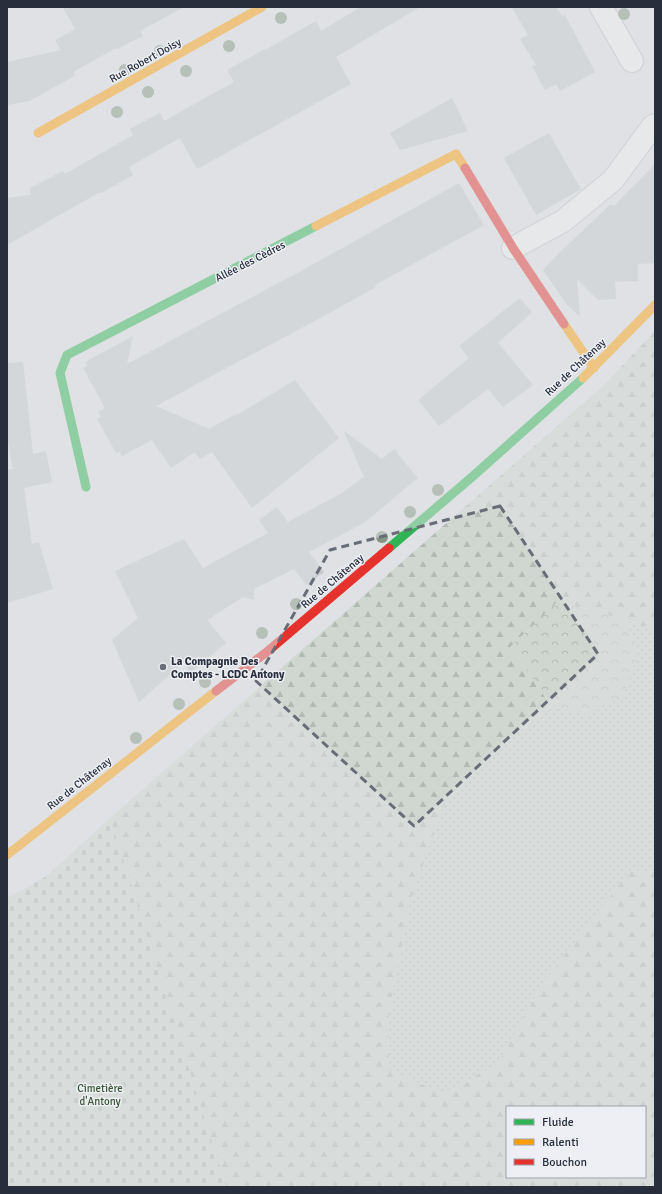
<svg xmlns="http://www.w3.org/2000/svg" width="662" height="1194" font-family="Signika,sans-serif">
<defs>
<pattern id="grass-dots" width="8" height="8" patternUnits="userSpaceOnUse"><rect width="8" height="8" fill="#d0d7d0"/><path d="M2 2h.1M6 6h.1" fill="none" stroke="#b3b9b4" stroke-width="1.8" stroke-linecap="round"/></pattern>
<pattern id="forest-firs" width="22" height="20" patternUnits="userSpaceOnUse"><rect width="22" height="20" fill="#d0d7d0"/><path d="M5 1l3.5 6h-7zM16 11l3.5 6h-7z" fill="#b3b9b4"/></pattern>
<pattern id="cemetery-stones" width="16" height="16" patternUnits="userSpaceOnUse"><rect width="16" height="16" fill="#d0d7d0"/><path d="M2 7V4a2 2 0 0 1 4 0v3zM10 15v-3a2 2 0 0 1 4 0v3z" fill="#b3b9b4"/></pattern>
<pattern id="park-crowns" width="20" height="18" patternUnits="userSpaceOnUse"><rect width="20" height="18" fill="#d0d7d0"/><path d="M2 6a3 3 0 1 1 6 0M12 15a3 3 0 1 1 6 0" fill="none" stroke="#b3b9b4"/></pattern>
</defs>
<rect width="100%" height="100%" fill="#dfe1e4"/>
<path fill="url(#grass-dots)" d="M626,620L655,629V872L630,870L540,987L499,1062L444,1094L389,1070L388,1018L410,901L449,790L551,706L588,715L638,656Z"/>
<path fill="url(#forest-firs)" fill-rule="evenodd" d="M655,331V629L559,601L511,646L551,706L449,790L410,901L388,1018L389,1070L444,1094L499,1062L540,987L630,870L655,872V1187H226L110,818L604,385ZM507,1107H645V1177H507Z"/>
<path fill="url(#cemetery-stones)" d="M110,818L226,1187H7V898L28,887L48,875Z"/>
<path fill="url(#park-crowns)" d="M558,601L626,620L638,656L623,695L588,715L551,706L511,646Z"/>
<path fill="#c7c9cc" d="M63,7H184L140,31L143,36L117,49L116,48L73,72L75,76L29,101L7,105V62L61,50L55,40L75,29Z
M361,7H420L336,57L351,84L197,169L180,138L129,167L133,175L101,193L100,192L7,245V198L31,195L30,188L63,171L65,174L133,135L130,129L160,113L164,121L234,82L227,70L265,49V50L316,21L321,31Z
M512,7H556L562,16L565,15L595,72L560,91L556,84L545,90L532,66L536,65L520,39L528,35Z
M452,98L468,131L400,150L390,133Z
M549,133L581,189L536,215L504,158Z
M655,164V263L638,264V281L615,282L616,299L598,300L577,279L580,317L565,302L543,270L555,257L611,204L614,206Z
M459,183L484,225L375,285L376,287L335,310L156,406L209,429L236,414L237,415L295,380L339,438L252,508L212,452L200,459L195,452L171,468L152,440L122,456L120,452L116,453L97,419L101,417L98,412L105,408L83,368L87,366L85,362L133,336L127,364L301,271Z
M520,298L532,312L498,343L533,385L503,407L488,389L439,426L418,400L469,358L459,346Z
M23,362L33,454L46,451L52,482L24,488L32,544L39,542L53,589L7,603V470L13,469L7,437V363Z
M343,430L382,459L394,449L418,478L364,523L309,552L324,572L306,585L294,569L254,589V600L243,597L207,620L226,643L190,673L184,662L139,702L112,640L138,618L115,571L184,539L203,568L268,533L259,520L277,507L288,522L342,493L364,477Z"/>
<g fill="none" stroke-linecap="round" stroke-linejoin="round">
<g stroke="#bdbfc2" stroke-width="24">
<path id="street" d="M601,7L632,61
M513,248L563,221L613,180L652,127L655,125"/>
</g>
<use href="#street" stroke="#efeff1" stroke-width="22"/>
<path stroke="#30b455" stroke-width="9" d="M86,487L60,373L67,355L316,226
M389,548L472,477L583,378"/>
<path stroke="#ff9f0a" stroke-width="9" d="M38,133L262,7
M316,226L456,154L465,168
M564,324L594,368
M583,378L655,305
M7,855L216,691"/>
<path stroke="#e5322d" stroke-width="9" d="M465,168L513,248L564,324
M216,691L268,651L389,548"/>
</g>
<g fill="#859584">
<circle cx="624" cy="14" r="6"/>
<circle cx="281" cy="18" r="6"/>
<circle cx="229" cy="46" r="6"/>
<circle cx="160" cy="51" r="6"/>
<circle cx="125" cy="70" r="6"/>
<circle cx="186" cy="71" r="6"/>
<circle cx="148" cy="92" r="6"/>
<circle cx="117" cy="112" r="6"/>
<circle cx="438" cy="490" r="6"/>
<circle cx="410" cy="512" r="6"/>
<circle cx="382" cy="537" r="6"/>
<circle cx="296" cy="604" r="6"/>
<circle cx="262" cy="633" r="6"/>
<circle cx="205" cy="682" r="6"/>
<circle cx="179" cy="704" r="6"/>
<circle cx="136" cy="738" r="6"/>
</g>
<path d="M0 0H662V1194H0ZM500,506L598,654L414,826L256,681L330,550Z" fill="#dfe1e4" fill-opacity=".55" fill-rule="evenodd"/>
<path fill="none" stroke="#686d77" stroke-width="3" stroke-dasharray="8 5" stroke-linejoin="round" d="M500,506L598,654L414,826L256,681L330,550Z"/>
<circle fill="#686d77" stroke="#edeff4" stroke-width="1.5" cx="163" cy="667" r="4"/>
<g text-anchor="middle" stroke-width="3" stroke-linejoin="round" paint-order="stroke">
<g font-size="11" fill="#282e3c" stroke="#edeff4">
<text transform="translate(145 60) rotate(-29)" y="4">Rue Robert Doisy</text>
<text transform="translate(250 261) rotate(-27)" y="4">Allée des Cèdres</text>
<text transform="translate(575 367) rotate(-43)" y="4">Rue de Châtenay</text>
<text transform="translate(332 581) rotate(-40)" y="4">Rue de Châtenay</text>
<text transform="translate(79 783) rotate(-38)" y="4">Rue de Châtenay</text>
</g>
<g font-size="11" font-weight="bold" fill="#282e3c" stroke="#edeff4" text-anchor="start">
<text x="171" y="665">La Compagnie Des<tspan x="171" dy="13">Comptes - LCDC Antony</tspan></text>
</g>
<g font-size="11" fill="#3b5636" stroke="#edeff4">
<text x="100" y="1092">Cimetière<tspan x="100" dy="13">d'Antony</tspan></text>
</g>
</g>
<rect width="662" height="1194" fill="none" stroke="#282e3c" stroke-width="16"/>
<rect x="506" y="1106" width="140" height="72" fill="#edeff4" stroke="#9ea2aa"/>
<rect x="514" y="1119" width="20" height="6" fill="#30b455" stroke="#9ea2aa"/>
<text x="542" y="1126" font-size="12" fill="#282e3c">Fluide</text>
<rect x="514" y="1139" width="20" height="6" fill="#ff9f0a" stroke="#9ea2aa"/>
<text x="542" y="1146" font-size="12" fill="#282e3c">Ralenti</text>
<rect x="514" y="1159" width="20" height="6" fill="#e5322d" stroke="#9ea2aa"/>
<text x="542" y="1166" font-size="12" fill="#282e3c">Bouchon</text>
</svg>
